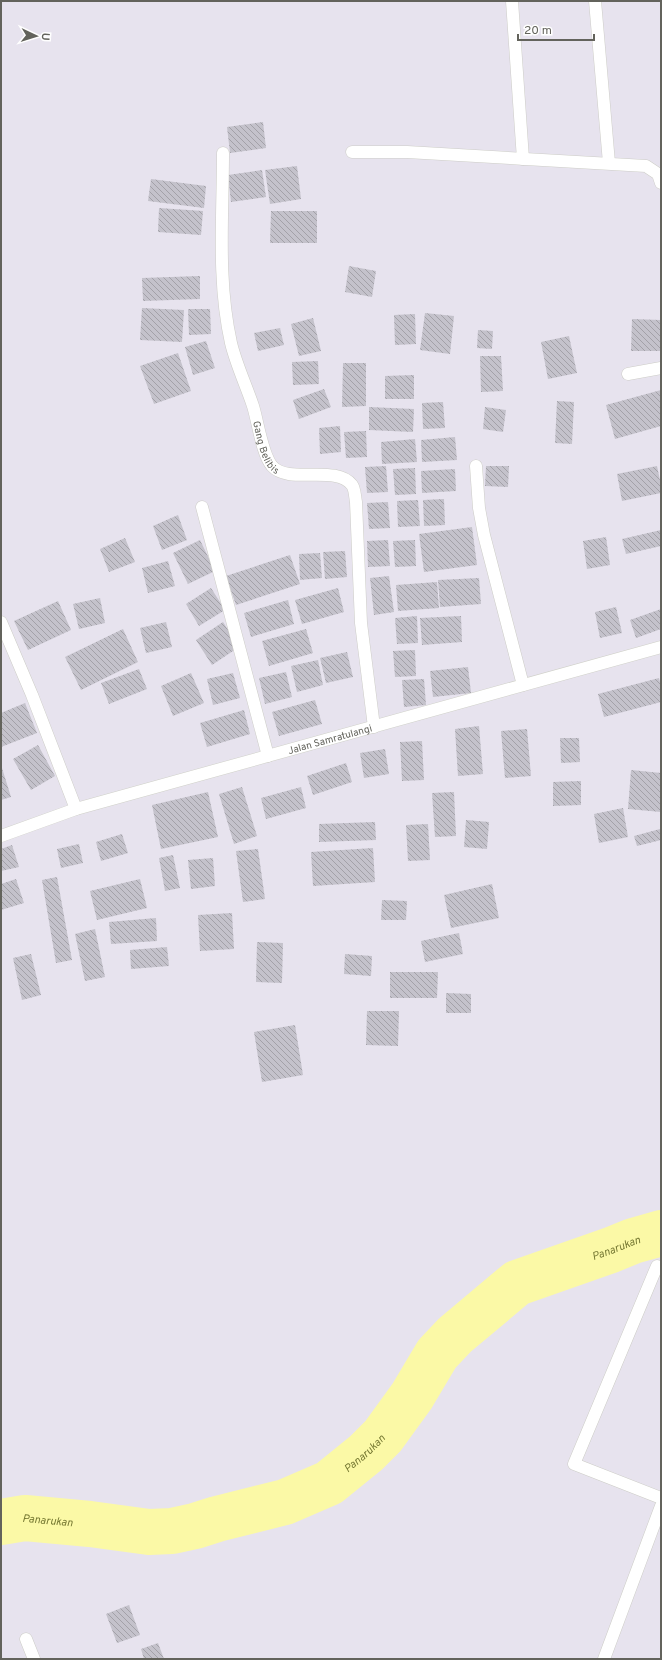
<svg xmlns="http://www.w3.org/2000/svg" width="662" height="1660" font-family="Overpass,sans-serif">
<defs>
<pattern id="building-back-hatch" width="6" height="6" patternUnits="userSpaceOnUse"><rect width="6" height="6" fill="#c4c2cb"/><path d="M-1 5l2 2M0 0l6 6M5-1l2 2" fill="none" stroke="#a3a1a8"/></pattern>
</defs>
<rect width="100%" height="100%" fill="#e7e3ee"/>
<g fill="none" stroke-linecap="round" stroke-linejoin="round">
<path stroke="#fbf9a6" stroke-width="46" id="s1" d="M1,1522L25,1518L90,1524L149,1532L172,1531L195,1526L217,1519L285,1502L329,1483L366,1453L383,1436L412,1396L437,1354L455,1335L517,1283L611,1250L633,1241L661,1233"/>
</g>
<path fill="url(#building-back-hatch)" d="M263,122L266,148L230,153L227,127Z
M297,166L301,199L270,204L265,170Z
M262,170L266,197L231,202L228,175Z
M151,179L206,186L204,208L148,201Z
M159,208L203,211L201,235L158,232Z
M271,211H317V243H270Z
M349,266L376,271L372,297L345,292Z
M200,276V299L143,301L142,278Z
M142,308L184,310L182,342L140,340Z
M188,309H210L211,334L189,335Z
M425,313L454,316L450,354L420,350Z
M415,314L416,344L395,345L394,315Z
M313,318L321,351L299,356L291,324Z
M632,319L661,320V351H631Z
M280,328L284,345L258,351L254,333Z
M478,330L493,331L492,349L477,348Z
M569,336L577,373L548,379L541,342Z
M206,341L215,368L193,375L185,347Z
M178,353L191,391L154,404L140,366Z
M480,356H501L503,391L481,392Z
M318,361L319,384L293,385L292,362Z
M343,363H366V406L342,407Z
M414,375V399H385V376Z
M324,389L331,407L299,419L293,400Z
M661,390V426L615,439L606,405Z
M557,401L574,402L572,444L555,443Z
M443,402L445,428L423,429L422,403Z
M369,407L414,409L413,432L369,430Z
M485,407L506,410L503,432L483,429Z
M340,426L341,452L320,454L319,428Z
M366,431L367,457L346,458L344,432Z
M455,437L457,460L422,462L421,440Z
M415,439L417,462L382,464L381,442Z
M386,466L388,492L367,493L365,467Z
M486,466H509L508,487L485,486Z
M657,466L661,485V493L622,501L617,474Z
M415,468L416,494L395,495L393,469Z
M455,469L456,491L422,493L421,471Z
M444,499L445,525L424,526L423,500Z
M418,500L420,526L398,527L397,501Z
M388,502L390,528L369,529L367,503Z
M178,515L187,540L162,550L153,526Z
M472,527L477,565L424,572L419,534Z
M661,530V546L626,554L622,539Z
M606,537L610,565L587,569L583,541Z
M125,538L135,562L109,572L100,549Z
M200,540L215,571L188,584L173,553Z
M388,540L390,566L368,567L367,541Z
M415,540L416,566L395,567L393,541Z
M345,551L347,577L325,579L323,552Z
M320,553L322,578L300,580L299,554Z
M290,555L300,584L236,605L226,576Z
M168,561L175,586L148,593L142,568Z
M389,576L394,612L374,615L370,578Z
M479,578L481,604L440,607L438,580Z
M437,582L439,608L398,611L396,585Z
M211,588L225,610L199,626L186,604Z
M338,588L344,612L302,624L295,600Z
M100,598L105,623L79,629L73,604Z
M288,600L294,624L251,637L244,613Z
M58,601L71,630L28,650L14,621Z
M616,607L622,633L600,638L595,612Z
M661,609V629L636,638L630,620Z
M417,616L418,643L397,644L395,618Z
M461,616L462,642L422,645L420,618Z
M166,622L172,647L146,653L140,628Z
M223,622L239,647L212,665L196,640Z
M123,629L138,662L81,690L65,657Z
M306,629L313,653L269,666L262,641Z
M415,650L416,676L395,677L393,651Z
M347,652L353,677L326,683L320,658Z
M318,660L323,685L297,692L291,666Z
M468,667L471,693L433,697L430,671Z
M139,669L147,689L109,704L101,683Z
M286,672L292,697L265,704L259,678Z
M191,673L204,703L173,716L161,686Z
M233,673L240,698L213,705L207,679Z
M659,678L661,686V702L604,717L598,694Z
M424,679L426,705L404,707L402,680Z
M315,700L322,724L279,736L272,712Z
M25,703L37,733L1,747V713Z
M244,710L250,734L207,747L200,723Z
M479,726L483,774L458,776L455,729Z
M527,729L531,776L505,778L501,731Z
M560,738H579L580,762L561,763Z
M422,741L424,780L402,781L400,742Z
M38,745L55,776L31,790L13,759Z
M385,749L389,774L364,778L360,753Z
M346,763L352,782L313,795L307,776Z
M2,768L11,797L1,800V769Z
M631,770L661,773V812L628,809Z
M581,781V805L553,806V782Z
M242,787L257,836L234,844L219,794Z
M301,787L306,808L266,819L261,798Z
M208,792L218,837L161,849L152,805Z
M454,792L456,836L435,837L432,793Z
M623,808L628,837L599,843L594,814Z
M466,820L489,822L487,849L464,847Z
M375,822L376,840L319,842V824Z
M428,824L430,860L408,861L406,825Z
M660,829L661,840L637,846L634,836Z
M122,834L128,853L101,861L96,842Z
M79,844L83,863L61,868L57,849Z
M12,845L19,867L1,871V849Z
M373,848L375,882L313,886L311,852Z
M258,849L265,899L243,902L236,851Z
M173,855L180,888L165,891L159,858Z
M213,858L215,886L191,889L188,860Z
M57,877L72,960L56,963L42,880Z
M16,879L24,903L1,910V884Z
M140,879L147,908L97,920L90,891Z
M492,884L499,918L451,928L444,895Z
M382,900L407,901L406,920H381Z
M232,913L234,949L200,951L198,915Z
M156,918L157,941L111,944L109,922Z
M95,929L105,977L85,981L75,934Z
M459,933L463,954L425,962L421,941Z
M257,942L283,943L282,983L256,982Z
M167,947L169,966L131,969L130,950Z
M31,954L41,995L22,1000L13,958Z
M345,954L372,956L371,976L344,974Z
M390,972H438L437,998H390Z
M446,993L471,994V1013H446Z
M367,1011H399L398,1046L366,1045Z
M295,1025L303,1075L262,1082L254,1032Z
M129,1605L140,1635L117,1643L106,1614Z
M158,1643L164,1659H144L141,1649Z"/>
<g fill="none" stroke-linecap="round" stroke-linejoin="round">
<g stroke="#cdcdc7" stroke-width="13">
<g id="minor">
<path d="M512,1L523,159"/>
<path d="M595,1L609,163"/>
<path d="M352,152H407L646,166L658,174L661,183"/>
<path id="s2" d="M223,153C223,216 217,281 231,343C236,364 246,385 253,406C258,422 262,454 272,466C289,485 336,464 352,485C355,489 355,497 356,502L361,623L374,727"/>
<path d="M628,374L661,368"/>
<path d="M476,466L479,508L484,535L523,685"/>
<path d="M202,507L268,756"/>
<path d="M1,622L32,695L76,809"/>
<path d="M657,1266L574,1464L661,1498"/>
<path d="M26,1639L34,1659"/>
<path d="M604,1659L661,1506"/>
</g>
</g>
<g stroke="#d0d1c9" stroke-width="13">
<g id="secondary">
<path id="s3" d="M1,836L76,809L661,647"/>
</g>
</g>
<use href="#minor" stroke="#fff" stroke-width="12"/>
<use href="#secondary" stroke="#fff" stroke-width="12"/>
</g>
<g text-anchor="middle" stroke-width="4" stroke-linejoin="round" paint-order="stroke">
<g font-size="10" fill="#63635c" stroke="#fff">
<text dy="4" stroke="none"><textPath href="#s2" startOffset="301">Gang Belibis</textPath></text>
<text dy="4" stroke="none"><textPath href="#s3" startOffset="343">Jalan Samratulangi</textPath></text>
</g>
<g font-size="11" font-style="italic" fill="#767933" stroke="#fff">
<text dy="4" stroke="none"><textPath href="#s1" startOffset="719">Panarukan</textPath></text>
<text dy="4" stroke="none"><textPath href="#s1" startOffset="383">Panarukan</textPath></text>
<text dy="4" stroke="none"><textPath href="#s1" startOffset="47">Panarukan</textPath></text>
</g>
</g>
<rect width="662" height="1660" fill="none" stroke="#63635c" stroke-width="4"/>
<g transform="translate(36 36) rotate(94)" stroke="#ffffff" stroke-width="3" paint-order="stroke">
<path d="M0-3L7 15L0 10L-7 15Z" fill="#63635c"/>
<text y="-6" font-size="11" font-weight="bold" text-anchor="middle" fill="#63635c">U</text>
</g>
<path d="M518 34v6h76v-6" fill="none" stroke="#63635c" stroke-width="2"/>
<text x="524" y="34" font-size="12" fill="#63635c" stroke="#ffffff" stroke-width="3" paint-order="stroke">20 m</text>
</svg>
